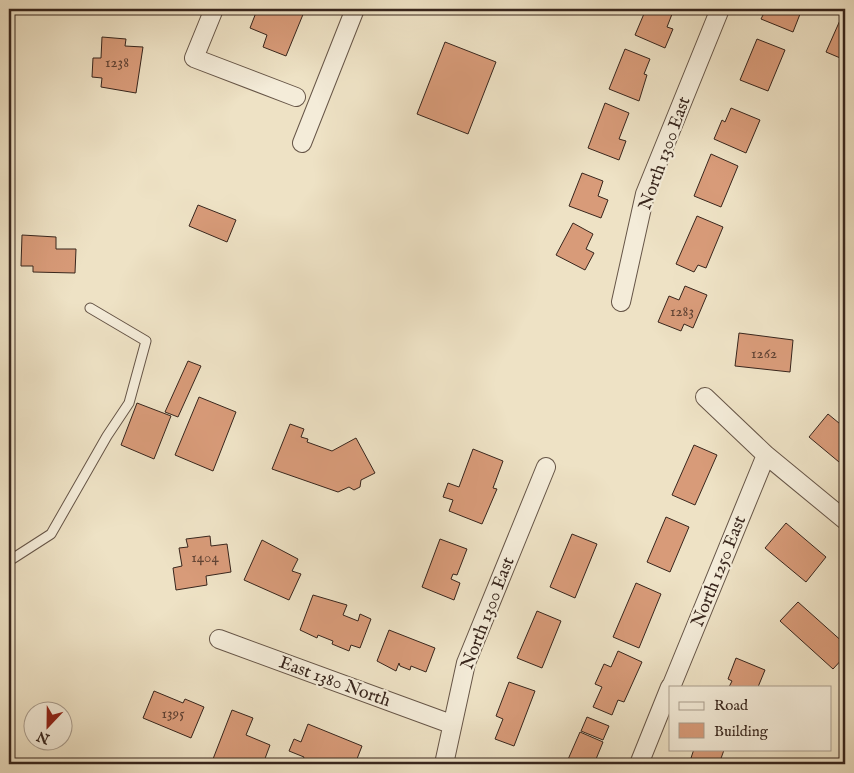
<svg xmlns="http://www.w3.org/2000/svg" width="854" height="773" font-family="'IM FELL English',serif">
<rect width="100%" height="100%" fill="#eee2c5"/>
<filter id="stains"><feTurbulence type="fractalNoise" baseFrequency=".004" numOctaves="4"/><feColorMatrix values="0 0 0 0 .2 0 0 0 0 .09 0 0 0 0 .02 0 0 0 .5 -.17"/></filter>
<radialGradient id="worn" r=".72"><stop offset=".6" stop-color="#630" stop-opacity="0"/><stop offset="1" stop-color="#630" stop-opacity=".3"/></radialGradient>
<path fill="#d89b79" stroke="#38261d" d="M270,9H301L300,11L304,12L286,56L263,47L267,35L250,28L257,10L267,14Z
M646,9H674L667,27L673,29L665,48L635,35Z
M766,9H802L793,32L761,19Z
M845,9V60L826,52Z
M102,37L126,39L125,46L143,47L136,93L101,87L102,78L92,77L93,58H101Z
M757,39L785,50L768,91L740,80Z
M445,42L496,62L468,134L417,114Z
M625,49L650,59L644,74L647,75L639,101L609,89Z
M605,103L629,113L619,139L626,141L619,160L588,148Z
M731,108L760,120L746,153L714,139L722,120L725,122Z
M711,154L738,166L721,207L694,196Z
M582,173L603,181L598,196L608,200L601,218L569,206Z
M198,205L236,220L227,242L189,226Z
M697,216L723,227L706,268L698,265L694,272L676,264Z
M573,223L593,234L586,249L594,253L585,270L556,255Z
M22,235L56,237V249H76L75,273L33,272V266H21Z
M685,286L707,295L693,328L684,324L681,331L658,322L669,296L679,300Z
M739,333L793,340L790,372L735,366Z
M188,361L201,366L178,417L165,412Z
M199,397L236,412L213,471L175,455Z
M137,403L171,416L154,459L121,445Z
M828,414L845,428V467L809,437Z
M290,424L304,429L301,437L308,439L307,442L332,451L356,438L375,473L361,480L360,487L354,490L349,487L338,492L272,469Z
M694,445L717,455L695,505L672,495Z
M473,449L503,461L493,488L497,489L482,524L449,511L453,500L443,497L448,483L459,487Z
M666,517L689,527L670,572L647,562Z
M786,523L826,557L806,582L765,548Z
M572,534L597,544L575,598L550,587Z
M210,536L211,546L227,544L231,572L206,576L207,585L176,590L173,568L182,566L179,548L188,547L186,539Z
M440,539L467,549L457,575L453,574L451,579L460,583L454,600L422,587Z
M262,540L298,559L292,571L301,574L289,600L244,580Z
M636,583L661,594L639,648L613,637Z
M313,595L347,605L343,615L358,621L360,614L371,619L360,648L351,645L349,651L332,644L333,641L318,635L317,638L300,630Z
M798,602L845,644V656L833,669L780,621Z
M537,611L561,621L542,668L517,658Z
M389,630L435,648L426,672L411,666L410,670L400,666L399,663L396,671L377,661Z
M618,651L642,662L624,702L618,700L612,715L593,707L602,687L595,684L604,664L611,667Z
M736,658L765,670L758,687H729L732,681L728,679Z
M509,682L535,691L514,746L495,739L503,719L496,716Z
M154,691L183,703L185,699L204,707L191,738L143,718Z
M232,710L253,718L246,735L270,745L263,764H245L238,762L237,764H228L213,759Z
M587,717L609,726L603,740L581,731Z
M308,724L362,746L355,764L337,762L336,764H301L304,757L289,751L294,739L301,742Z
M580,732L603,742L594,764H566Z
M694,749H721L724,750L719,764H706L691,758Z"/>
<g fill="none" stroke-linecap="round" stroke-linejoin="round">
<g stroke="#665547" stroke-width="11">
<path id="service" d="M9,561L51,534L107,436L129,403L146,341L90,308"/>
</g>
<g stroke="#665547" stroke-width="20">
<path id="minor" d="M214,9L194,58L296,97
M302,143L355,9
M621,302L645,194L720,9
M705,397L766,455L845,520
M219,639L451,724
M671,687L766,455
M444,764L466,663L546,467
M639,764L670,687"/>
</g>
<use href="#service" stroke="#f4ecd9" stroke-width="9"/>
<use href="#minor" stroke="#f4ecd9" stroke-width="18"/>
</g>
<g text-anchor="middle" stroke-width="4.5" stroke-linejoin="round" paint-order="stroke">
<g font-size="15" fill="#604334">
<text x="117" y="67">1238</text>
<text x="682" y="316">1283</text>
<text x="764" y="358">1262</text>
<text x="205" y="562">1404</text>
<text x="173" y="718">1395</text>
</g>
<g font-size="18" fill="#38261d" stroke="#f4ecd9">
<text transform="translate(664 153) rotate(-70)" y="6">North 1300 East</text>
<text transform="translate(718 571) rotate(-68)" y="6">North 1250 East</text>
<text transform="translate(487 613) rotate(-69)" y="6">North 1300 East</text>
<text transform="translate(335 681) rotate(20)" y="6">East 1380 North</text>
</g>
</g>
<rect width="854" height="773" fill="none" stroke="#eee2c5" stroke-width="30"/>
<rect x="10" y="10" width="834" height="753" fill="none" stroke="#38261d" stroke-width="2.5"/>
<rect x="15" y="15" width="824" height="743" fill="none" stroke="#38261d"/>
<rect x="669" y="686" width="162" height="65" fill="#f4ecd9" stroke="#a99d8e"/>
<rect x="679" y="702" width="25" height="8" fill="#f4ecd9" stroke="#a99d8e"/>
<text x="714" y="710" font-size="15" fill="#38261d">Road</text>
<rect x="679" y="723" width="25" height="15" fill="#d89b79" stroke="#a99d8e"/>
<text x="714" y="736" font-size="15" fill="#38261d">Building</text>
<g transform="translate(48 726) rotate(202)"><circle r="24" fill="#f4ecd9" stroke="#a99d8e"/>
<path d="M0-4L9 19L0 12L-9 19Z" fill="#8f2418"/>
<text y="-8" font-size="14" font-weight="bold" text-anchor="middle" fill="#38261d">N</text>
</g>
<rect width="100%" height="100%" filter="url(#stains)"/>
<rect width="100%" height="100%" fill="url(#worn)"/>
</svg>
